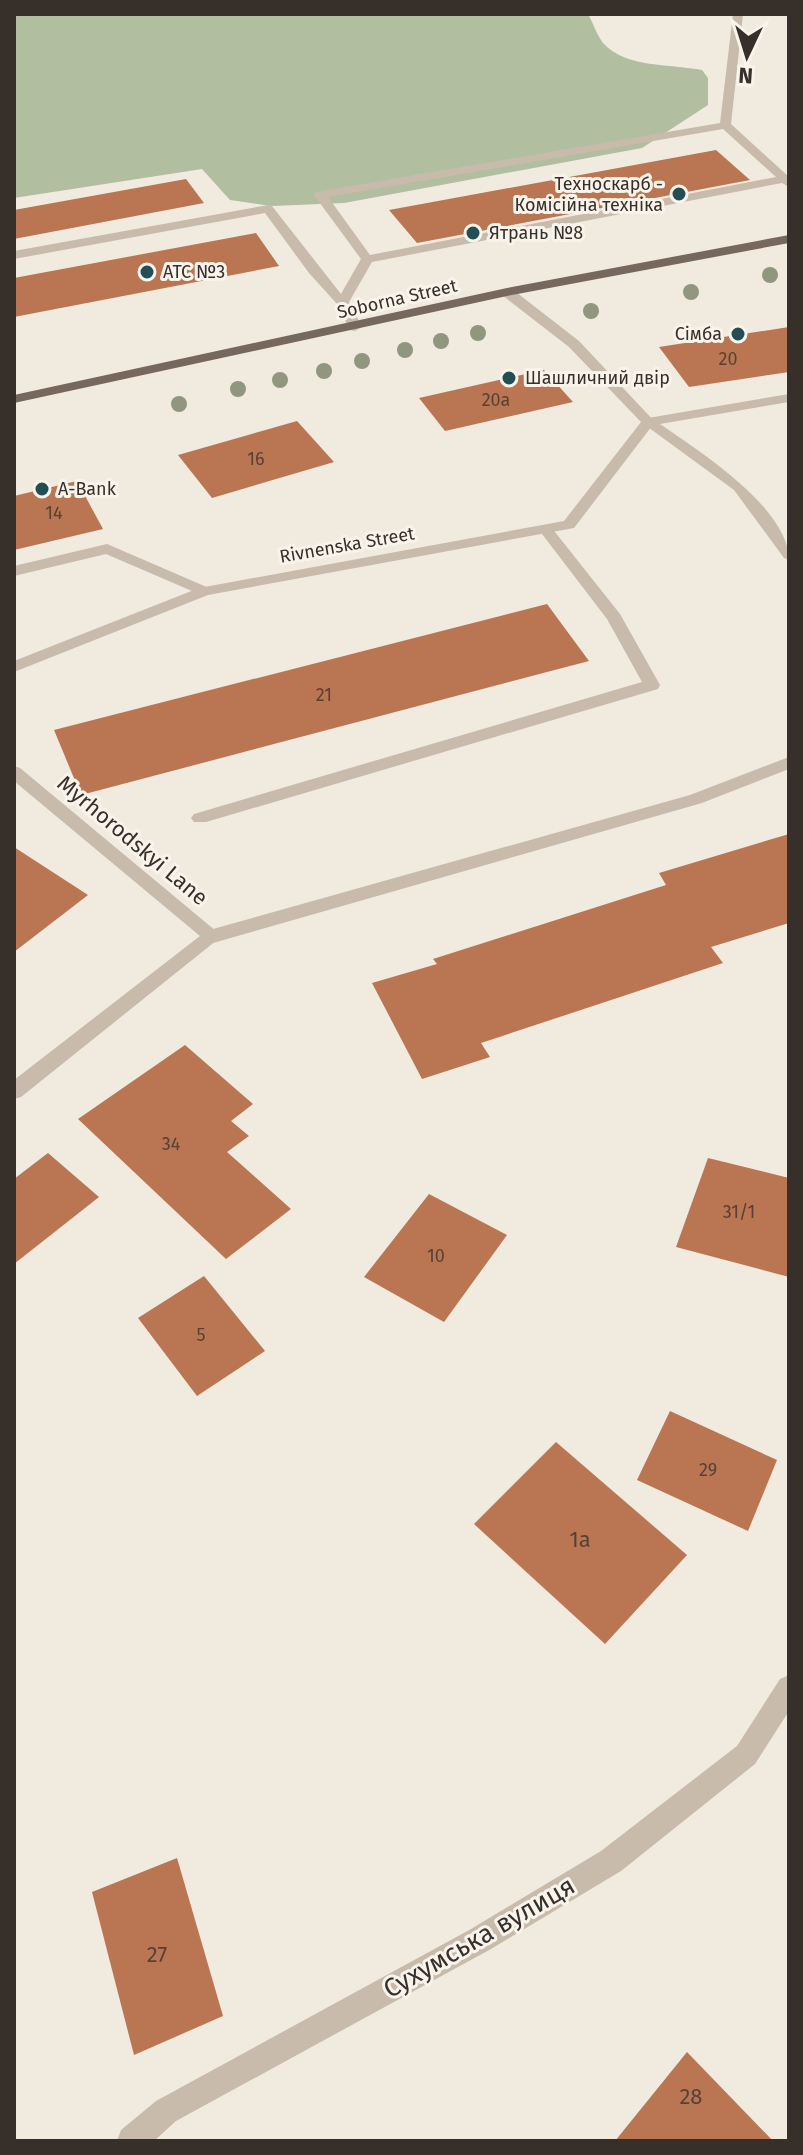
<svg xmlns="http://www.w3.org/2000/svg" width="803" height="2155" font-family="'Fira Sans',sans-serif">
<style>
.green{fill:#b2bea0}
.building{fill:#ba7653}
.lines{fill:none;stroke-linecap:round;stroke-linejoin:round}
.service{fill:#c8bbac;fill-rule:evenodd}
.minor{fill:#c8bbac;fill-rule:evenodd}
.primary{fill:#77685d;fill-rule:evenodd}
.tree{fill:#91967f}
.poi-dot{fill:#244d54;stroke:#f8f4eb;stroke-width:3}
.labels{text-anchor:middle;stroke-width:6;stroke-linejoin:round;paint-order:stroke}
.far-poi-label{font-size:18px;fill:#362f2a;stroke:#f8f4eb;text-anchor:start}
.far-street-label{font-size:18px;fill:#362f2a;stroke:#f8f4eb}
.number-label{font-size:18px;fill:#574134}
.street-label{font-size:22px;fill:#362f2a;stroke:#f8f4eb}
.near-number-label{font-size:22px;fill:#574134}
.near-street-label{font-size:26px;fill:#362f2a;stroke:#f8f4eb}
</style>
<rect width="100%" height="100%" fill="#f0eadf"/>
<path class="green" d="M14 14H588C593 23 597 35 603 43 625 68 671 64 702 70L708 78V105L642 148 344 203 272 206 230 200 202 169 14 198Z"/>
<g class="building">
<path d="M716 150 750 180 417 243 389 210Z"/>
<path d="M186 179 204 203 14 239V210Z"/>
<path d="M256 233 279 266 14 317V278Z"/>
<path d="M789 327V372L689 387 659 347Z"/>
<path d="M544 370 573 402 445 431 419 398Z"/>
<path d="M297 421 334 462 212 498 178 455Z"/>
<path d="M77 481 103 529 14 550V496Z"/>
<path d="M547 604 589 661 81 795 54 730Z"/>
<path d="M789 834V923L711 947 723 963 481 1043 490 1057 422 1079 372 983 437 964 433 959 666 885 659 873Z"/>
<path d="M14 847 88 895 14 952Z"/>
<path d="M185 1045 253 1104 231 1121 249 1136 227 1152 291 1209 226 1259 78 1119Z"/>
<path d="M48 1153 99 1197 14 1264V1179Z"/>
<path d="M708 1158 789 1178V1277L676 1247Z"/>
<path d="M429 1194 507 1235 444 1322 364 1277Z"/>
<path d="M204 1276 265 1351 197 1396 138 1318Z"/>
<path d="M670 1411 777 1460 748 1531 637 1480Z"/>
<path d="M556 1442 687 1555 605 1644 474 1524Z"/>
<path d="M177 1858 223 2016 134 2055 92 1892Z"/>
<path d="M687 2052 773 2141H615Z"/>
</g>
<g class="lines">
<g class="service">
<path d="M733 14H743L731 124 789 177V187L782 183 372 262 349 302 362 327 355 331 350 330 337 304 309 273 265 213 14 259V251L268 205 272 206 341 294 361 259 314 195 316 192 720 123ZM723 129 776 177 370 255 328 197Z"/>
<path d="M789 394V402L660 424C699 451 789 508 789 560L784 558 734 490 641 422 648 418Z"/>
<path d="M546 526 551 527 620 614 660 685 658 689 206 822H194L191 818 194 814 642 682 607 619 539 530Z"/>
<path d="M107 544 209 588 212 591 209 594H199L106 554 14 576V566Z"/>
<path d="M789 757V769L702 803 213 943 204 936 213 929 690 795Z"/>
</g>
<g class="minor">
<path d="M502 289H512L579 341 655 422 574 528 208 595 14 672V661L199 588 564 521 641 422 569 347 502 295Z"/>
<path d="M14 766 20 768 222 936 21 1097 14 1099V1080L200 936 14 781Z"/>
<path d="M789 1675V1711L755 1764 621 1871 491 1949 176 2121 154 2141H117L121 2130 156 2101 471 1929 601 1851 737 1746 780 1679Z"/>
</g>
<path class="primary" d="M789 235V243L507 296 14 403V395L507 288Z"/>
</g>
<g class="tree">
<circle cx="770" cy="275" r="8"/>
<circle cx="691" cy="292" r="8"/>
<circle cx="591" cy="311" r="8"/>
<circle cx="478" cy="333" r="8"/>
<circle cx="441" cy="341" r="8"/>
<circle cx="405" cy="350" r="8"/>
<circle cx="362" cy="361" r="8"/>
<circle cx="324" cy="371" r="8"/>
<circle cx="280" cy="380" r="8"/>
<circle cx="238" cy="389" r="8"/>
<circle cx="179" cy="404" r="8"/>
</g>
<g class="poi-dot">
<circle cx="679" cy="194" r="8"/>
<circle cx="473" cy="233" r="8"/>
<circle cx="147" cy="272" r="8"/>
<circle cx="738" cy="334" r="8"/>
<circle cx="509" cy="378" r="8"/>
<circle cx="42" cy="489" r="8"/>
</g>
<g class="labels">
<g class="far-poi-label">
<text x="663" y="190" text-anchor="end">Техноскарб -<tspan x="663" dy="21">Комісійна техніка</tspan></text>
<text x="489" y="239">Ятрань №8</text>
<text x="163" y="278">АТС №3</text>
<text x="722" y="340" text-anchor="end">Сімба</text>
<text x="525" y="384">Шашличний двір</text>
<text x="58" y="495">A-Bank</text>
</g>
<g class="far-street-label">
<text transform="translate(397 299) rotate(-13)" y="6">Soborna Street</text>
<text transform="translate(347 545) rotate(-10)" y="6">Rivnenska Street</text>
</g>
<g class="number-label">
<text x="728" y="365">20</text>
<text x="496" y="406">20а</text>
<text x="256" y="465">16</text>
<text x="54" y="519">14</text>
<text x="324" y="701">21</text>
<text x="171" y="1150">34</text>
<text x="739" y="1218">31/1</text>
<text x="436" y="1262">10</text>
<text x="201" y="1341">5</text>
<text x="708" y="1476">29</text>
</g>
<g class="street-label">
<text transform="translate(133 840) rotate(40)" y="8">Myrhorodskyi Lane</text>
</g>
<g class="near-number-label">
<text x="580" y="1547">1а</text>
<text x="157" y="1962">27</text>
<text x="691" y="2104">28</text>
</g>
<g class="near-street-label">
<text transform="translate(479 1937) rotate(-30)" y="9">Сухумська вулиця</text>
</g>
</g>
<rect width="803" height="2155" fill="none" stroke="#362f2a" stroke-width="32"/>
<g transform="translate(747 56) rotate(184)" stroke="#f8f4eb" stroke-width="6" paint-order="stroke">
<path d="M0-6L14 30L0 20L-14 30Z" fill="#362f2a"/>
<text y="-12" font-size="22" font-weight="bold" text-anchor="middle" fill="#362f2a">N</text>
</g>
</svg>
